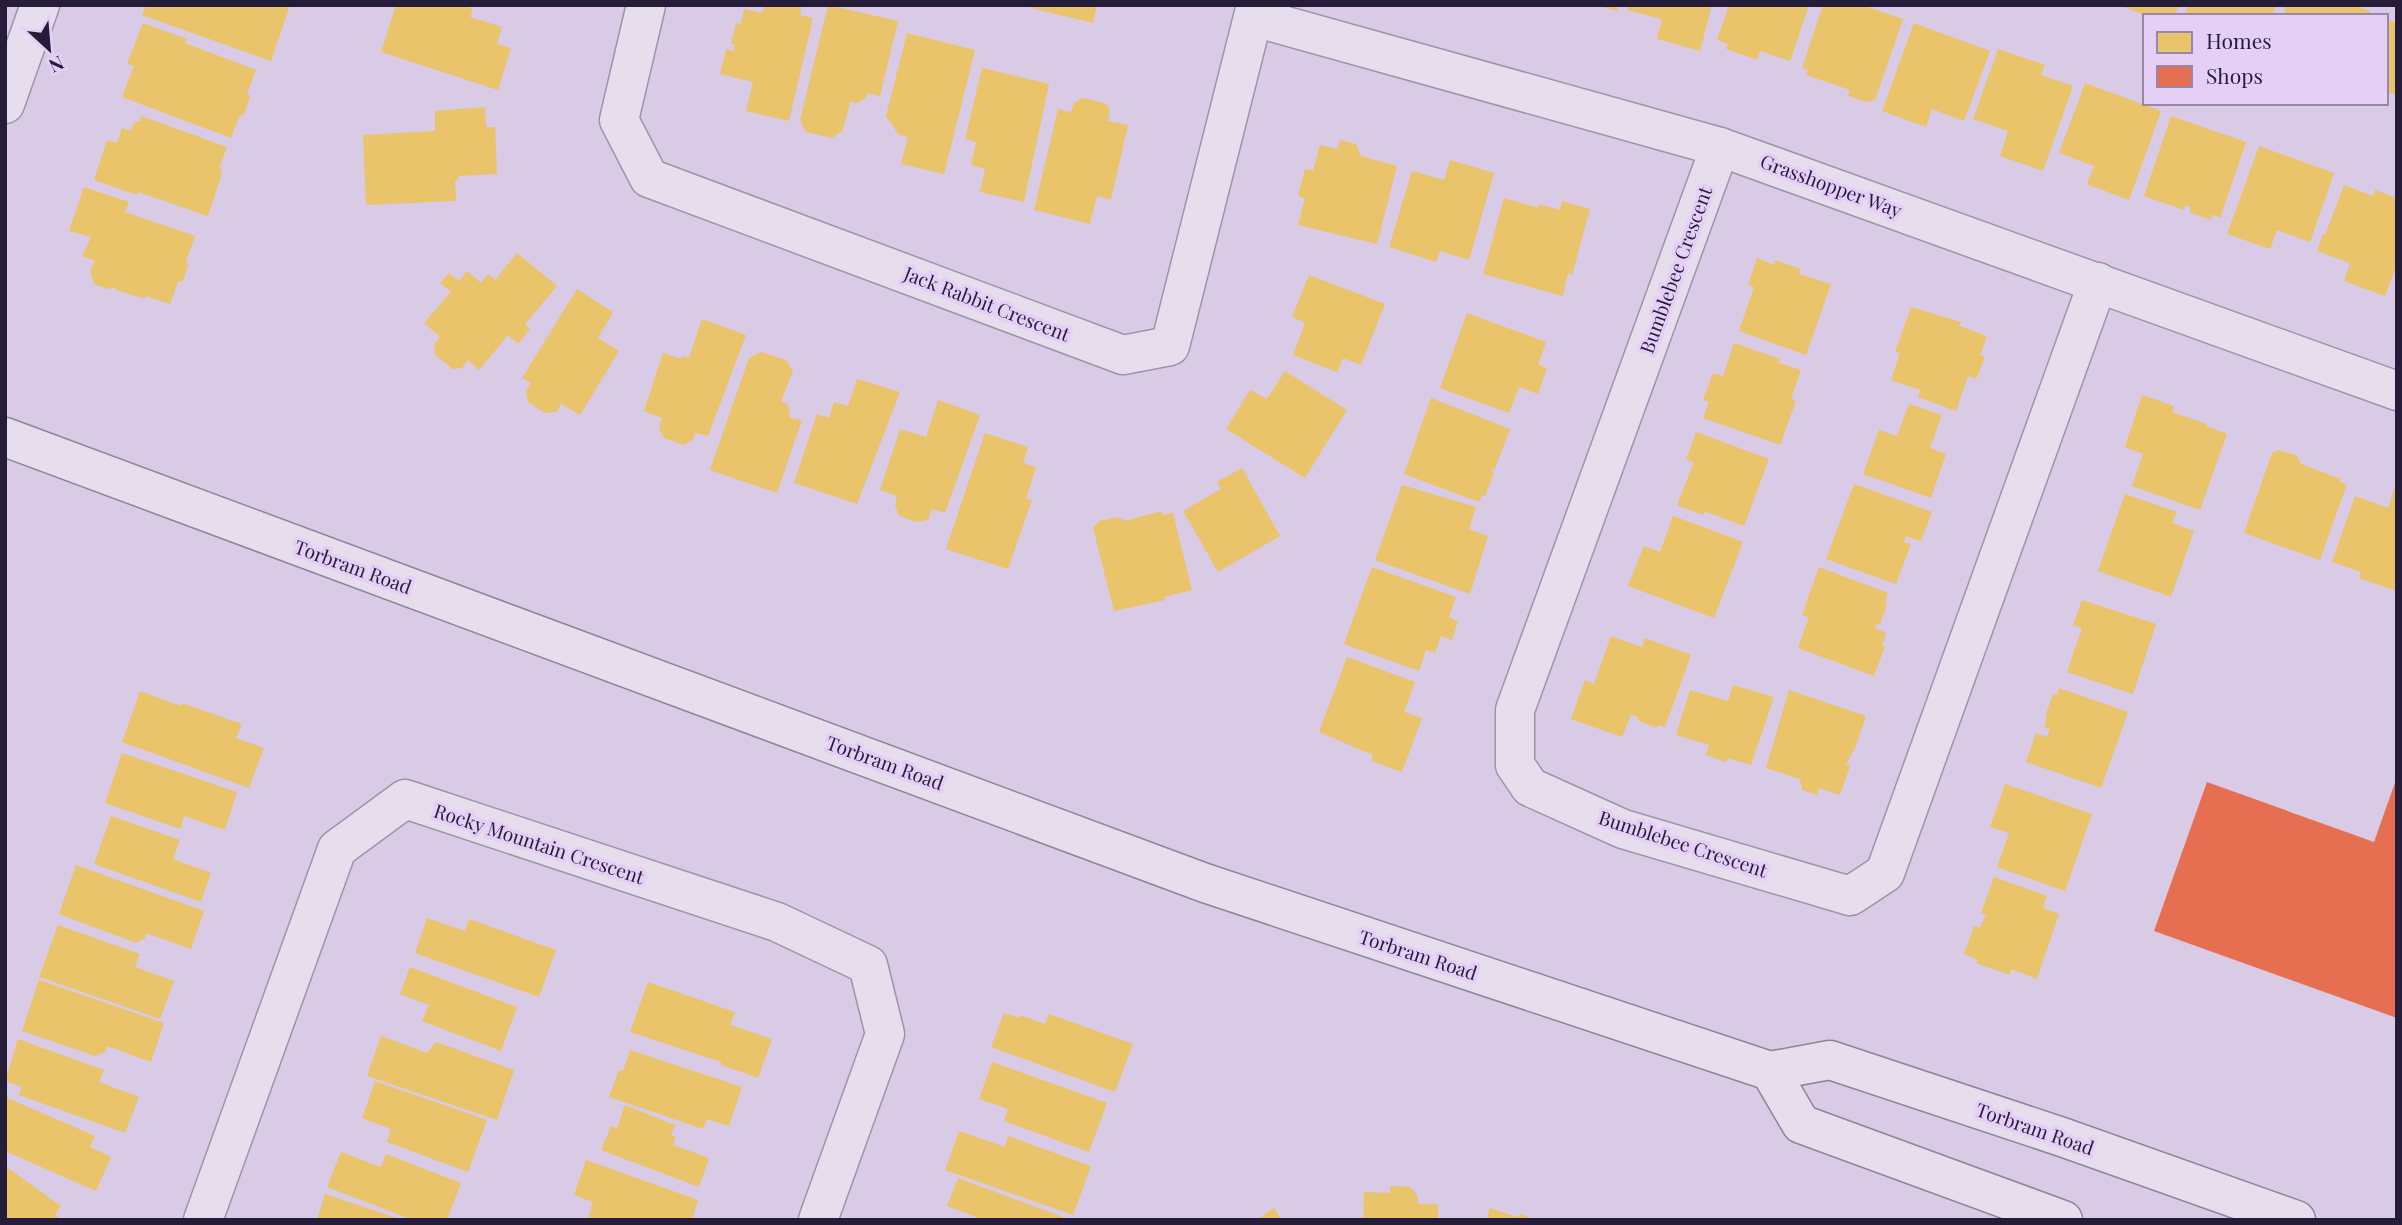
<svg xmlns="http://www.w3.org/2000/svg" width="2402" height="1225" font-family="'Playfair Display',serif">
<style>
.homes{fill:#e9c46a}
.shops{fill:#e76f51}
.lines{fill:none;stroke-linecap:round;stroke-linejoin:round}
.minor-casing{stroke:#9e94aa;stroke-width:41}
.secondary-casing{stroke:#8e849a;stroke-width:41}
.minor{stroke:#e6dded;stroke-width:38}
.secondary{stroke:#e6dded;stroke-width:38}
.labels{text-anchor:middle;stroke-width:7;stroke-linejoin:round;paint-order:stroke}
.street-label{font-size:19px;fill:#251c39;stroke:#e5cff7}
</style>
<rect width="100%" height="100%" fill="#d9cae5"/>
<g class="homes">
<path d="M146 5H290L271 61 142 15Z"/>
<path d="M396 5H463L473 9 470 17 502 27 497 44 511 48 498 90 381 52Z"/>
<path d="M764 5H802L800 15 813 18 789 121 746 111 753 82 720 74 726 49 734 51 735 45 731 44 736 23 741 24 744 9 763 13Z"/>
<path d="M828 5 898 21 880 96 867 93 866 98 857 103 850 102 843 130 832 138 806 132 800 120Z"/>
<path d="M1031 5H1097L1093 23 1031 8Z"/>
<path d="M1597 5H1618L1617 11Z"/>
<path d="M1628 5H1712L1700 51 1657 39 1662 19 1627 10Z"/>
<path d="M1729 5H1809L1790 61 1760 51 1757 60 1726 49 1728 44 1717 40Z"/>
<path d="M1823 5H1862L1903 19 1875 100 1867 102 1848 96 1850 90 1806 75 1808 70 1802 68Z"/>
<path d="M2119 5H2179L2175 16H2147Z"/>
<path d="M2188 5H2276L2272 16H2184Z"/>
<path d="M2286 5H2354L2370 11 2368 16H2283Z"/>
<path d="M2386 19 2397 23V95L2386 92Z"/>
<path d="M143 23 187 39 185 43 256 70 247 93 250 97 244 114 239 117 231 138 122 97 134 66 127 64Z"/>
<path d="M1914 23 1990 51 1964 121 1932 109 1926 127 1882 111Z"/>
<path d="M907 33 975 50 944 174 901 164 908 137 899 135 886 116Z"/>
<path d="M1998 49 2045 65 2041 75 2073 86 2043 171 2000 156 2008 131 1973 119Z"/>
<path d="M982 68 1049 84 1024 202 980 192 985 169 971 165 976 142 965 139Z"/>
<path d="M2085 83 2161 111 2129 200 2087 184 2094 166 2059 153Z"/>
<path d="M1082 98 1105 103 1110 110 1108 121 1128 125 1111 200 1097 196 1090 224 1034 210 1058 109 1071 112 1074 103Z"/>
<path d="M485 107 486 127H495L497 174 460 176 455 182 456 201 366 205 363 135 435 131V111Z"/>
<path d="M141 116 227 147 220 166 222 173 208 216 138 192 137 195 94 180 107 140 117 143 122 128 131 131 134 123 140 121Z"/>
<path d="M2171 116 2246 142 2220 218 2212 214 2211 220 2189 212 2191 207 2185 205 2184 210 2144 196Z"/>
<path d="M1340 140 1356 144 1361 156 1397 166 1377 244 1298 225 1305 198 1298 196 1305 169 1313 171 1320 145 1338 149Z"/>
<path d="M2259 146 2334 173 2310 242 2277 230 2270 249 2227 234Z"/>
<path d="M1450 160 1494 173 1469 260 1440 251 1436 262 1389 247 1412 171 1444 180Z"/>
<path d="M2344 185 2373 196 2375 190 2397 198V264L2385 296 2344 281 2350 263 2317 251 2323 234 2325 235Z"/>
<path d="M84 187 129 202 125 212 195 236 186 262 188 265 183 281 178 282 170 304 146 296 145 299 116 290 117 287 108 289 94 284 90 271 95 261 82 256 91 237 69 231Z"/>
<path d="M1504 198 1539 208V204L1560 210 1562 201 1590 209 1572 275 1568 273 1563 296 1483 274Z"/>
<path d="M517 253 557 286 525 324 530 329 518 344 508 335 479 370 468 360 462 368 453 369 435 355 434 345 440 337 424 323 451 292 440 283 449 273 459 281 467 271 481 283 488 274 495 280Z"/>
<path d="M1757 258 1774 265 1775 260 1801 269 1799 274 1831 284 1806 355 1739 331 1754 287 1748 285Z"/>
<path d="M1309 275 1385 304 1361 365 1343 358 1337 372 1293 355 1305 323 1292 317Z"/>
<path d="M577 289 613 312 598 338 619 351 580 415 561 404 556 412 545 413 528 402 526 391 531 383 522 378Z"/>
<path d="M1911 307 1961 322 1959 326 1987 336 1980 355 1985 357 1976 379 1968 376 1956 411 1918 397 1920 390 1891 380 1900 353 1895 352Z"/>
<path d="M1467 313 1546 342 1538 365 1547 368 1538 394 1519 387 1509 413 1440 388Z"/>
<path d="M702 319 746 335 708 436 695 433 692 441 683 445 664 438 659 429 662 418 644 411 663 353 682 359 683 356 689 358Z"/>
<path d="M1734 343 1780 359 1779 363 1801 370 1791 399 1796 401 1780 445 1703 418 1709 402 1703 400 1713 373 1723 376Z"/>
<path d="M761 352 786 360 793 371 781 401 788 404 790 418 802 420 777 493 710 470 749 358Z"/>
<path d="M1285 371 1347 410 1305 478 1226 429 1250 390 1267 399Z"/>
<path d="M857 379 900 392 857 504 794 483 817 414 829 418 834 402 848 406Z"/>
<path d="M2142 395 2174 406 2172 412 2207 424 2206 426 2227 434 2200 510 2132 486 2143 454 2125 447Z"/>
<path d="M1431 398 1510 429 1495 469 1493 468 1491 472 1494 473 1485 496 1482 495 1479 502 1404 474Z"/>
<path d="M938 400 980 415 945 513 932 509 928 520 917 522 899 516 895 505 897 496 880 490 900 429 926 437Z"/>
<path d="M1909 404 1942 415 1930 448 1946 454 1931 498 1863 474 1879 430 1897 436Z"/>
<path d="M1696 432 1769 459 1744 526 1704 511 1703 515 1677 505 1694 462 1686 460Z"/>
<path d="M985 433 1028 447 1023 463 1036 467 1026 499 1032 500 1008 569 946 549Z"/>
<path d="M2279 450 2297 456 2301 464 2341 479 2339 482 2347 484 2320 560 2244 533 2272 453Z"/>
<path d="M1242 468 1280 536 1218 572 1183 511 1221 489 1217 482Z"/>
<path d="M1854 484 1932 512 1921 541 1906 536 1904 542 1911 544 1896 584 1826 559Z"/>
<path d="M1402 485 1476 507 1469 529 1488 536 1470 594 1375 560Z"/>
<path d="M2394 489 2397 490V591L2359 578 2361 572 2332 562 2355 496 2388 508Z"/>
<path d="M2125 494 2177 512 2172 523 2194 531 2171 597 2098 571Z"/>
<path d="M1161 511 1163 515 1173 513 1192 590 1164 597 1165 600 1114 611 1093 528 1099 521 1118 517 1125 521Z"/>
<path d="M1673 516 1743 542 1714 618 1628 586 1644 546 1660 552Z"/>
<path d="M1372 567 1456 597 1449 617 1458 621 1452 640 1441 636 1435 653 1426 650 1419 671 1344 644Z"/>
<path d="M1819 567 1888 593 1885 604 1887 605 1880 624 1877 623 1875 628 1886 633 1882 646H1885L1874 676 1798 648 1809 617 1802 615Z"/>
<path d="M2082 600 2156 624 2133 694 2067 672 2082 628 2073 625Z"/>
<path d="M1611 636 1642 647 1645 638 1691 655 1665 727 1658 725 1657 728 1637 720 1638 717 1631 714 1622 737 1571 719 1585 680 1594 684Z"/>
<path d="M1347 657 1415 682 1404 712 1422 718 1402 772 1371 761 1373 755 1319 732Z"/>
<path d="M1733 685 1774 697 1751 765 1728 758 1726 762 1706 755 1709 745 1676 735 1690 690 1728 701Z"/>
<path d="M2059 688 2128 712 2101 788 2026 762 2036 733 2047 737 2050 729 2044 727 2047 718 2045 717 2053 694 2057 695Z"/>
<path d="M1789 690 1866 716 1855 748 1846 764 1850 766 1840 795 1819 788 1817 795 1802 790 1800 779 1766 768Z"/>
<path d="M140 691 181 706 182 703 242 724 236 738 264 748 249 788 122 742Z"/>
<path d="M122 753 237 792 225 830 184 816 180 829 105 803Z"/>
<path d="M2005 784 2092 814 2065 891 1997 867 2009 833 1990 827Z"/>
<path d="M111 816 180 840 173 859 211 873 201 902 94 864Z"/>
<path d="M76 865 204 911 191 949 146 933 145 938 136 943 59 914Z"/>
<path d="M1994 877 2047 896 2043 908 2059 914 2037 979 2011 969 2010 975 1976 963 1978 960 1964 954 1974 926 1980 928 1986 914 1981 913Z"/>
<path d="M427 918 465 931 469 919 556 950 539 997 415 953Z"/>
<path d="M58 925 140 954 135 967 174 981 160 1019 39 977Z"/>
<path d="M410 967 517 1007 501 1051 422 1021 429 1005 400 994Z"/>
<path d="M39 980 164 1023 151 1062 107 1046 105 1052 95 1056 22 1031Z"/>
<path d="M648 982 735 1012 730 1025 772 1039 758 1078 721 1065V1062L630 1032Z"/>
<path d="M1004 1013 1019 1018 1020 1015 1045 1024 1049 1014 1133 1044 1115 1092 991 1047Z"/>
<path d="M381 1036 427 1053 436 1042 514 1070 497 1120 367 1076Z"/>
<path d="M18 1039 104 1070 99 1082 139 1097 125 1133 19 1095 22 1087 5 1081Z"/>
<path d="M630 1050 742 1087 729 1126 707 1119 703 1129 609 1097 619 1070 623 1071Z"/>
<path d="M992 1062 1107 1103 1089 1152 1004 1121 1008 1109 979 1099Z"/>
<path d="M375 1081 487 1120 468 1172 387 1142 391 1129 362 1118Z"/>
<path d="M5 1097 95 1136 90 1147 111 1157 96 1191 5 1151Z"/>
<path d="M625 1105 675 1125 671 1135 676 1137 673 1145 709 1158 699 1187 601 1150 611 1126 617 1128Z"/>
<path d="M959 1131 1005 1147 1008 1136 1091 1166 1073 1215 945 1170Z"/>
<path d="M341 1152 381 1167 386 1154 461 1183 447 1220H413L327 1187Z"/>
<path d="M586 1160 698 1200 692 1220 588 1218 593 1202 574 1195Z"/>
<path d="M5 1166 61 1206 55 1215 62 1220H5Z"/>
<path d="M958 1178 1063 1217V1220H975L976 1217 947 1206Z"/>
<path d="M1390 1186 1410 1187 1417 1195 1418 1204H1438V1220H1363L1364 1192 1390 1193Z"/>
<path d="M325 1194 400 1219V1220H317Z"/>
<path d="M1274 1208 1282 1220H1256Z"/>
<path d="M1490 1208 1517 1217 1521 1214 1535 1220H1486Z"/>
</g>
<path class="shops" d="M2397 777V1018L2154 931 2207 782 2374 842Z"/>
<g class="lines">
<g class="minor-casing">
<g id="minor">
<path d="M646 5 619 120 649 178 1123 355 1170 346 1256 5"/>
<path d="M1254 17 1720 147 2397 391"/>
<path d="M5 104 40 5"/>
<path d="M1720 147 1515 710V765L1530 787 1623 829 1850 896 1885 873 2098 282"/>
<path d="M203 1220 337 849 405 799 777 922 868 965 885 1034 818 1220"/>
</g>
</g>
<g class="secondary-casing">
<g id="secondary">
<path d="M5 437 1205 883 1770 1071 1830 1060 2062 1137 2296 1220"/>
<path d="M1770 1071 1801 1124 2063 1220"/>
</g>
</g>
<use href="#minor" class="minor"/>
<use href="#secondary" class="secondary"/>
</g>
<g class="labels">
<g class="street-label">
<text transform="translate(1831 186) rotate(20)" y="7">Grasshopper Way</text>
<text transform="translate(1676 270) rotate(-70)" y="7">Bumblebee Crescent</text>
<text transform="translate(987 304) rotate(21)" y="7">Jack Rabbit Crescent</text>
<text transform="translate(353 567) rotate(20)" y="7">Torbram Road</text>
<text transform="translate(885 763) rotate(20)" y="7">Torbram Road</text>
<text transform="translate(539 844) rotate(18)" y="7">Rocky Mountain Crescent</text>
<text transform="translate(1683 844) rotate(18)" y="7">Bumblebee Crescent</text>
<text transform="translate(1418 955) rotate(18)" y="7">Torbram Road</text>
<text transform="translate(2035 1129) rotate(19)" y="7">Torbram Road</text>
</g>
</g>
<rect width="2402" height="1225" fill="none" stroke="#251c39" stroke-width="14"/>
<rect x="2143" y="14" width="245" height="91" fill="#e5cff7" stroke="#9887ab" stroke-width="2"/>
<rect x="2157" y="32" width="35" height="21" fill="#e9c46a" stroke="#9887ab" stroke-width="2"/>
<text x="2206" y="49" font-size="21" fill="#251c39">Homes</text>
<rect x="2157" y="66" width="35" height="21" fill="#e76f51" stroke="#9887ab" stroke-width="2"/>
<text x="2206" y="84" font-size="21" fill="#251c39">Shops</text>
<g transform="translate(49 49) rotate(154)" stroke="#e5cff7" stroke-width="5" paint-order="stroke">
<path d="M0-5L12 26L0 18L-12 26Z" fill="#251c39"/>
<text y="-10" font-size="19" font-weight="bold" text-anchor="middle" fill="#251c39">N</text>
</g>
</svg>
